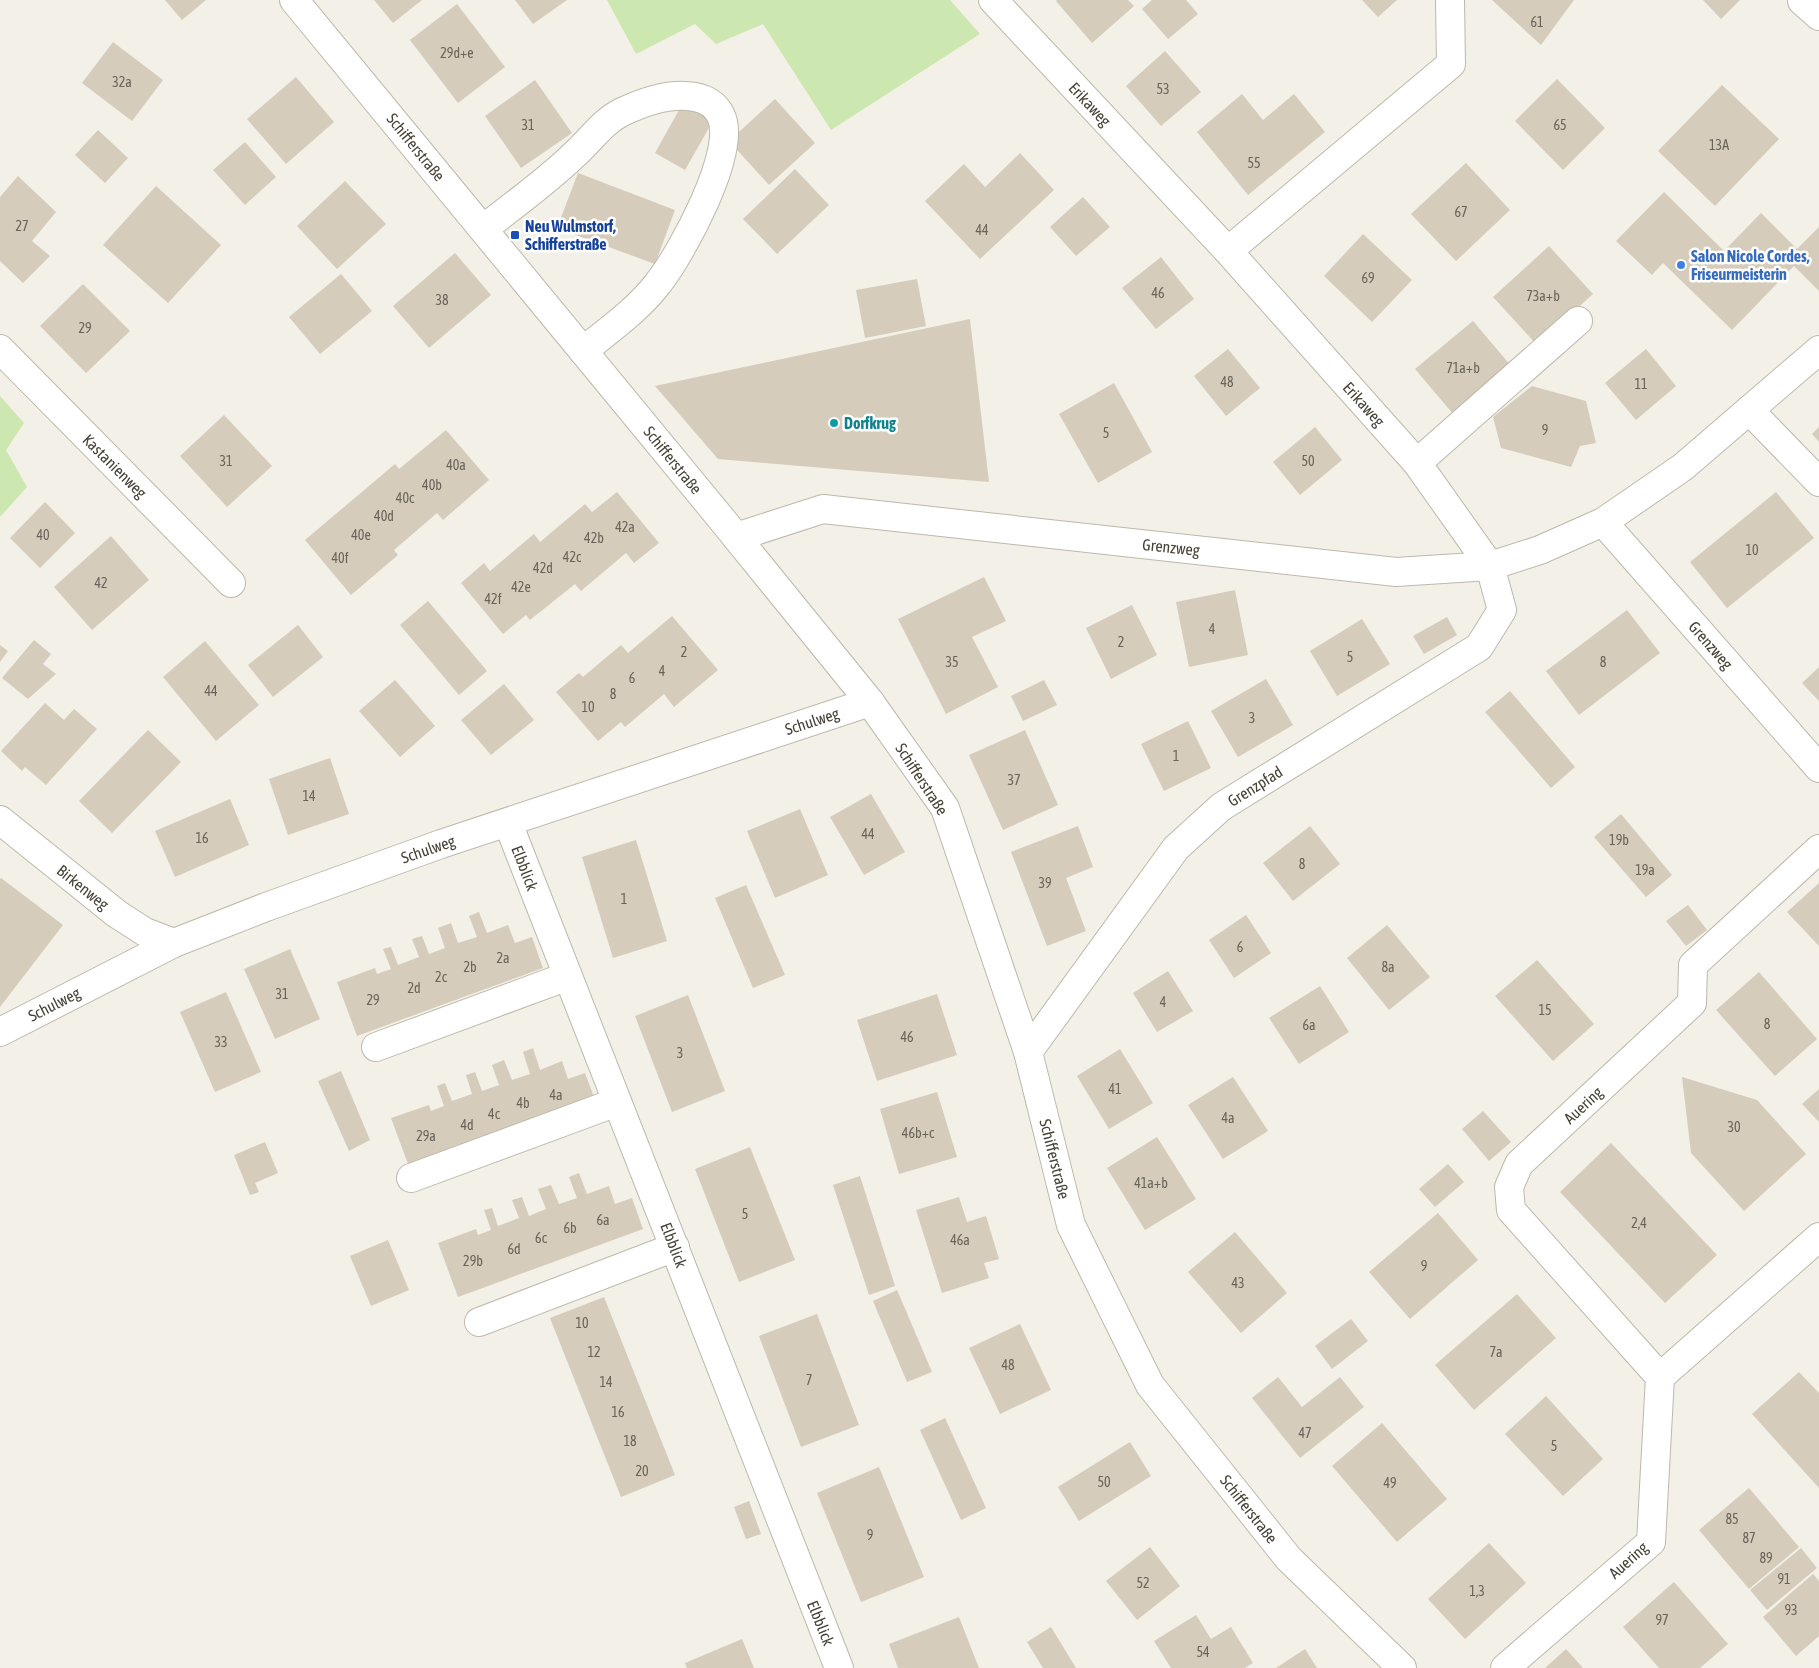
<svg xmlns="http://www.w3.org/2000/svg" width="1819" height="1668" font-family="'Asap Condensed',sans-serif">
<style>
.green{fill:#cde7b0}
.building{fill:#d5ccbc}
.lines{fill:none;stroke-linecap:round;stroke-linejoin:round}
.minor-casing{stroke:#beb8aa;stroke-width:30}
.minor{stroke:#fff;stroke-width:28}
.transit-dot{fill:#1a4fb4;stroke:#fff;stroke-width:2}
.shop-dot{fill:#3f7fe0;stroke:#fff;stroke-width:2}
.culture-dot{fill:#0f9aa8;stroke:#fff;stroke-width:2}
.labels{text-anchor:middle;stroke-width:5;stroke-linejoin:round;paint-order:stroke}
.number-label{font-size:14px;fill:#6a6358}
.street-label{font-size:16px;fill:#464036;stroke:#fff}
.transit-label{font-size:16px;font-weight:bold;fill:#164399;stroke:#fff;text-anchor:start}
.shop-label{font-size:16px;font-weight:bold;fill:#366cbe;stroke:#fff;text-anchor:start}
.culture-label{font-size:16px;font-weight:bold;fill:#0d838f;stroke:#fff;text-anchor:start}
</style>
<rect width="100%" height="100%" fill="#f3f0e7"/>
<g class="green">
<path d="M607 0H950L980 34 831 130 763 24 716 44 695 24 636 54Z"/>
<path d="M0 396 24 423 6 450 27 487 0 517Z"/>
</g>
<g class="building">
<path d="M165 0H206L182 20Z"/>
<path d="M374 0H422L393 23Z"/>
<path d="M515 0H567L533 24Z"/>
<path d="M1057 0H1128L1134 6 1092 43 1056 1Z"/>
<path d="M1152 0H1186L1198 14 1168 39 1142 9Z"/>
<path d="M1362 0H1397L1378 17Z"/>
<path d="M1492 0H1574L1541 45Z"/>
<path d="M1703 0H1740L1721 19Z"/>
<path d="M457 4 505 67 458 103 410 40Z"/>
<path d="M113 42 163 80 132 121 82 83Z"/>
<path d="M1165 51 1201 92 1161 126 1126 86Z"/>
<path d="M296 77 334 122 286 164 247 119Z"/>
<path d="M1557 79 1605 128 1563 170 1515 121Z"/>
<path d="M535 80 572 133 521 168 485 116Z"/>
<path d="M1722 85 1779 139 1715 206 1658 151Z"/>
<path d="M1242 94 1263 120 1294 94 1325 132 1248 195 1197 132Z"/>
<path d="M775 99 815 143 769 185 729 141Z"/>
<path d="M684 101 714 119 685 170 655 153Z"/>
<path d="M98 130 128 158 105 183 75 155Z"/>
<path d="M245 142 276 177 245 205 213 170Z"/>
<path d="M1020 153 1054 190 980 259 925 201 964 164 985 187Z"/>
<path d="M1466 163 1510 210 1456 261 1411 214Z"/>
<path d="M795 169 829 205 777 254 743 219Z"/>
<path d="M578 173 675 210 655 264 557 228Z"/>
<path d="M18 176 56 212 32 241 50 256 23 283 0 261V197Z"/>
<path d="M345 181 386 224 337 269 297 226Z"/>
<path d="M156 186 221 245 168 303 103 245Z"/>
<path d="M1664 192 1724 251 1761 213 1797 249 1819 227V291L1794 266 1732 330 1663 263 1652 275 1616 241Z"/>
<path d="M1083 197 1110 227 1076 256 1050 227Z"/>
<path d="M1363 234 1412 280 1372 322 1324 276Z"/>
<path d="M1549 246 1593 294 1537 345 1493 297Z"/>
<path d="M455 253 491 295 429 348 393 306Z"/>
<path d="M1161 257 1194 299 1156 329 1122 288Z"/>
<path d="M341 274 372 311 320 354 289 317Z"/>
<path d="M917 279 926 326 865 338 856 290Z"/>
<path d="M83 284 130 331 86 373 40 326Z"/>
<path d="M970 319 989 482 718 459 655 386Z"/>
<path d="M1473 321 1512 367 1454 415 1415 369Z"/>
<path d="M1228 349 1260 388 1226 416 1194 376Z"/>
<path d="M1646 349 1676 386 1636 420 1605 383Z"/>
<path d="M1114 383 1152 452 1098 483 1059 414Z"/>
<path d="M1532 386 1586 401 1596 443 1580 446 1571 467 1501 448 1493 417Z"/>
<path d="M224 415 272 466 227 507 180 456Z"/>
<path d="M1315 427 1342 460 1300 495 1273 462Z"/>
<path d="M1819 427V442L1812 434Z"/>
<path d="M446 430 489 480 443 520 437 513 394 550 398 555 351 595 305 540 395 464 399 469Z"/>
<path d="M617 492 659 543 634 563 626 553 581 591 575 584 530 620 526 615 503 634 461 583 484 563 490 571 534 534 540 542 585 504 592 512Z"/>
<path d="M1776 492 1814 538 1727 608 1690 562Z"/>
<path d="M45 502 75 533 40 568 10 538Z"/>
<path d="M111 536 149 580 92 630 54 587Z"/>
<path d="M984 577 1006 621 972 637 998 687 946 714 898 619Z"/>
<path d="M1235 590 1248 655 1189 667 1176 602Z"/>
<path d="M428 601 487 671 459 695 400 625Z"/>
<path d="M1132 605 1157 655 1111 679 1086 628Z"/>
<path d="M1627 610 1660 653 1579 715 1546 671Z"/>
<path d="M672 616 718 670 674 707 664 694 625 727 621 722 598 741 556 692 579 673 583 677 621 645 628 653Z"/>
<path d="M1447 617 1457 635 1424 654 1413 636Z"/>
<path d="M1362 619 1390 664 1337 696 1310 651Z"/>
<path d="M298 625 323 657 273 697 248 665Z"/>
<path d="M34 640 51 654 43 664 56 674 28 699 2 678Z"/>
<path d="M205 641 259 705 216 741 163 677Z"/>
<path d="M0 645 8 651 0 662Z"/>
<path d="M1819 667V701L1802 683Z"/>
<path d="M1266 679 1293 725 1238 757 1211 711Z"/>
<path d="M395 680 435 726 400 757 359 711Z"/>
<path d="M1044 680 1057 705 1023 721 1011 696Z"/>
<path d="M504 684 534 720 491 755 461 720Z"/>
<path d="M1510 691 1575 767 1551 788 1485 712Z"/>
<path d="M45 703 64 720 74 709 97 729 46 785 25 767 22 771 1 751Z"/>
<path d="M1188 721 1211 768 1164 791 1141 744Z"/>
<path d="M148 730 181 762 112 833 79 801Z"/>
<path d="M1025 730 1058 805 1003 830 969 755Z"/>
<path d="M330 758 349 814 288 835 269 779Z"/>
<path d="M871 794 905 852 864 875 830 817Z"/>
<path d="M230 799 249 845 175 877 155 831Z"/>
<path d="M800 809 828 875 775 898 747 831Z"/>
<path d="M1621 814 1672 875 1646 897 1594 837Z"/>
<path d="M1078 826 1093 867 1066 878 1086 931 1047 946 1011 852Z"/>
<path d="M1310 826 1340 864 1293 901 1263 863Z"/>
<path d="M636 840 667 941 613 958 582 857Z"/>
<path d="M1 878 63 925 0 1007V879Z"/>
<path d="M1819 883V946L1787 912Z"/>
<path d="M746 885 785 975 753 988 715 898Z"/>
<path d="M1688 905 1707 930 1686 946 1666 921Z"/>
<path d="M479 912 487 933 508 925 515 943 532 937 543 968 357 1036 337 982 375 968 377 974 391 969 383 949 391 947 398 965 419 957 412 939 422 936 429 954 445 948 438 928 451 923 458 943 477 937 469 916Z"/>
<path d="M1246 915 1271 953 1234 978 1209 940Z"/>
<path d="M1387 925 1430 977 1389 1010 1347 958Z"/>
<path d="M290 949 320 1019 275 1039 244 969Z"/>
<path d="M1537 960 1594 1024 1553 1061 1495 996Z"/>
<path d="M1168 971 1193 1011 1157 1032 1133 993Z"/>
<path d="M1759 972 1817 1039 1775 1076 1716 1010Z"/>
<path d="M1320 986 1349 1032 1299 1064 1269 1018Z"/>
<path d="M226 992 261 1072 215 1092 180 1012Z"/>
<path d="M937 994 957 1055 877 1081 857 1020Z"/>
<path d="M688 995 725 1091 672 1112 635 1016Z"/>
<path d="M533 1048 540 1070 562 1061 568 1079 585 1073 597 1105 411 1172 391 1118 429 1105 431 1111 444 1106 437 1086 445 1083 452 1101 472 1094 466 1075 475 1072 482 1091 499 1085 492 1065 504 1060 512 1080 530 1074 523 1052Z"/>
<path d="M1120 1049 1153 1103 1109 1129 1077 1076Z"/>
<path d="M341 1071 370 1140 349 1151 318 1081Z"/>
<path d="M1233 1077 1268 1131 1223 1159 1188 1105Z"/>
<path d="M1682 1077 1757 1100 1806 1154 1744 1211 1691 1153Z"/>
<path d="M1819 1089V1122L1802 1104Z"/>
<path d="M937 1092 957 1157 899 1174 880 1109Z"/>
<path d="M1483 1111 1511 1142 1489 1161 1462 1129Z"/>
<path d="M1157 1137 1196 1199 1145 1230 1107 1168Z"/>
<path d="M265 1142 278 1173 255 1183 259 1192 250 1195 234 1155Z"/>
<path d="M1611 1143 1717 1255 1665 1303 1560 1192Z"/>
<path d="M750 1147 795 1260 739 1282 695 1169Z"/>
<path d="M1448 1164 1464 1182 1435 1207 1419 1189Z"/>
<path d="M579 1173 587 1194 609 1186 615 1204 632 1198 643 1229 458 1297 438 1243 476 1229 478 1235 491 1230 484 1210 492 1208 498 1226 519 1218 512 1200 522 1197 529 1216 546 1209 538 1189 551 1185 559 1204 577 1198 569 1177Z"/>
<path d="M860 1176 895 1286 869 1295 833 1185Z"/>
<path d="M959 1197 967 1222 986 1216 999 1259 984 1263 989 1278 942 1293 916 1210Z"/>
<path d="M1438 1213 1478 1260 1410 1319 1369 1272Z"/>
<path d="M1235 1232 1287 1293 1241 1333 1188 1272Z"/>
<path d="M388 1240 409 1290 371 1306 350 1256Z"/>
<path d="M897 1290 932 1372 907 1382 873 1301Z"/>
<path d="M1517 1294 1556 1338 1474 1410 1435 1365Z"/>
<path d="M604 1297 675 1475 621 1497 550 1318Z"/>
<path d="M817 1314 859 1425 801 1447 759 1336Z"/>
<path d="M1351 1319 1368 1341 1332 1369 1315 1346Z"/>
<path d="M1020 1324 1051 1390 1000 1414 969 1348Z"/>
<path d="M1799 1372 1819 1393V1488L1752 1414Z"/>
<path d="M1278 1377 1302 1407 1340 1377 1364 1407 1300 1458 1252 1398Z"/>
<path d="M1546 1396 1603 1459 1563 1496 1505 1434Z"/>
<path d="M945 1418 986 1508 961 1520 920 1430Z"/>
<path d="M1382 1423 1447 1499 1397 1542 1332 1466Z"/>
<path d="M1130 1442 1151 1476 1079 1521 1058 1487Z"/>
<path d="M879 1467 924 1577 861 1602 817 1493Z"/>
<path d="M1749 1488 1799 1547 1749 1589 1699 1530Z"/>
<path d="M749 1501 761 1534 746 1539 734 1507Z"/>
<path d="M1489 1543 1526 1583 1465 1639 1428 1599Z"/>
<path d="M1150 1547 1180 1586 1137 1620 1106 1581Z"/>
<path d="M1801 1548 1817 1568 1767 1610 1750 1590Z"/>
<path d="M1813 1574 1819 1581V1636L1796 1656 1763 1617Z"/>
<path d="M1674 1582 1728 1644 1700 1668H1659L1623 1627Z"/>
<path d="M1196 1615 1211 1639 1231 1627 1253 1663 1245 1668H1171L1154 1641Z"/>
<path d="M959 1617 979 1668H898L889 1644Z"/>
<path d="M1051 1627 1076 1668H1043L1027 1642Z"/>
<path d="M742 1639 754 1668H687L685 1663Z"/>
<path d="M1305 1649 1317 1668H1276Z"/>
<path d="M1566 1649 1583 1668H1545Z"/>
</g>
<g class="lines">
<g class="minor-casing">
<g id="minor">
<path d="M294 0 724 522 870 702 945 808 1028 1052 1071 1225 1150 1385 1289 1559 1402 1668"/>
<path d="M993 0 1228 251 1417 463 1490 566 1502 610 1479 647 1221 807 1176 848 1028 1052"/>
<path d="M1802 1 1819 16"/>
<path d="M483 229C514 205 546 182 574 155 590 141 602 122 622 112 643 102 671 92 695 97 706 99 716 105 721 116 738 151 681 254 659 282 639 309 609 330 583 351"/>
<path d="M1228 251 1451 64 1450 0"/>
<path d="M0 349 231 583"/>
<path d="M1749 410 1819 482"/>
<path d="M1417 463 1578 321"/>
<path d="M1603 522 1819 768"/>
<path d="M736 537 823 509 1396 572 1490 566 1540 550 1603 522 1683 467 1819 350"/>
<path d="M0 820 117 914 145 932 174 943"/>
<path d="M508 823 839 1668"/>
<path d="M0 1032 174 943 266 907 441 844 870 702"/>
<path d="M376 1047 568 976"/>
<path d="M411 1178 617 1102"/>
<path d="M479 1322 675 1247"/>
<path d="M1660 1377 1819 1237"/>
<path d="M1505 1668 1651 1542 1660 1377 1511 1210 1509 1187 1519 1164 1692 1003 1693 965 1819 849"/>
</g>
</g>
<use href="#minor" class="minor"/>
</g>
<rect class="transit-dot" x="510" y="230" width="10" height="10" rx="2.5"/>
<circle class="shop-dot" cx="1681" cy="265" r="5"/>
<circle class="culture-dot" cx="834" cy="423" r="5"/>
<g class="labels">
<g class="number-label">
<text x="1537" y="27">61</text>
<text x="457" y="58">29d+e</text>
<text x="122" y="87">32a</text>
<text x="1163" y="94">53</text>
<text x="528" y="130">31</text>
<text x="1560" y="130">65</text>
<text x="1719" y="150">13A</text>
<text x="1254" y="168">55</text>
<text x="1461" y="217">67</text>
<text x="22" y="231">27</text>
<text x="982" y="235">44</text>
<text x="1368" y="283">69</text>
<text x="1158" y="298">46</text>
<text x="1543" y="301">73a+b</text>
<text x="442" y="305">38</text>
<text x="85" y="333">29</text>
<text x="1463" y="373">71a+b</text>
<text x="1227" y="387">48</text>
<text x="1641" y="389">11</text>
<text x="1545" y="435">9</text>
<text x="1106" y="438">5</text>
<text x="226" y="466">31</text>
<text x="1308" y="466">50</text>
<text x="456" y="470">40a</text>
<text x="432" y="490">40b</text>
<text x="405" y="503">40c</text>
<text x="384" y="521">40d</text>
<text x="625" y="532">42a</text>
<text x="43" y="540">40</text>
<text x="361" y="540">40e</text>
<text x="594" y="543">42b</text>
<text x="1752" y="555">10</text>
<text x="572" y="562">42c</text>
<text x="340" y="563">40f</text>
<text x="543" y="573">42d</text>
<text x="101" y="588">42</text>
<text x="521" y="592">42e</text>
<text x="493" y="604">42f</text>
<text x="1212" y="634">4</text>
<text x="1121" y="647">2</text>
<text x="684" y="657">2</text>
<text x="1350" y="662">5</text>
<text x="952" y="667">35</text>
<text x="1603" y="667">8</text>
<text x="662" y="676">4</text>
<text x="632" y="683">6</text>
<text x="211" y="696">44</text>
<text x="613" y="699">8</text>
<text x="588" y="712">10</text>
<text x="1252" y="723">3</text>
<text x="1176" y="761">1</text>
<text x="1014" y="785">37</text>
<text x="309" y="801">14</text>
<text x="868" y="839">44</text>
<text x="202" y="843">16</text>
<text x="1619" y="845">19b</text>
<text x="1302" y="869">8</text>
<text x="1645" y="875">19a</text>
<text x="1045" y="888">39</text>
<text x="624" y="904">1</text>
<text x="1240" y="952">6</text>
<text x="503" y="963">2a</text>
<text x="470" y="972">2b</text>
<text x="1388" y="972">8a</text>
<text x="441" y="982">2c</text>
<text x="414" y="993">2d</text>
<text x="282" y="999">31</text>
<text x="373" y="1005">29</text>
<text x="1163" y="1007">4</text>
<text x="1545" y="1015">15</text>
<text x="1767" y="1029">8</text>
<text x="1309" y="1030">6a</text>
<text x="907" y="1042">46</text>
<text x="221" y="1047">33</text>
<text x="680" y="1058">3</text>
<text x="1115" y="1094">41</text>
<text x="556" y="1100">4a</text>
<text x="523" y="1108">4b</text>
<text x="494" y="1119">4c</text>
<text x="1228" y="1123">4a</text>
<text x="467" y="1130">4d</text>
<text x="1734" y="1132">30</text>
<text x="918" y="1138">46b+c</text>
<text x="426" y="1141">29a</text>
<text x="1151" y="1188">41a+b</text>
<text x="745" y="1219">5</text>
<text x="603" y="1225">6a</text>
<text x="1639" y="1228">2,4</text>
<text x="570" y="1233">6b</text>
<text x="541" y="1243">6c</text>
<text x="960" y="1245">46a</text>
<text x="514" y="1254">6d</text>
<text x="473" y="1266">29b</text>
<text x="1424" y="1271">9</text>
<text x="1238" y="1288">43</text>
<text x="582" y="1328">10</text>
<text x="594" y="1357">12</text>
<text x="1496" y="1357">7a</text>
<text x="1008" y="1370">48</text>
<text x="809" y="1385">7</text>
<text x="606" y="1387">14</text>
<text x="618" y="1417">16</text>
<text x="1305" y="1438">47</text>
<text x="630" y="1446">18</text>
<text x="1554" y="1451">5</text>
<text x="642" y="1476">20</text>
<text x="1104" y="1487">50</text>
<text x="1390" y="1488">49</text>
<text x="1732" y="1524">85</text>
<text x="870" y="1540">9</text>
<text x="1749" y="1543">87</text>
<text x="1766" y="1563">89</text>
<text x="1784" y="1584">91</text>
<text x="1143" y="1588">52</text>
<text x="1477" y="1596">1,3</text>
<text x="1791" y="1615">93</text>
<text x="1662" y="1625">97</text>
<text x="1203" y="1657">54</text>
</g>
<g class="street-label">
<text transform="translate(1090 104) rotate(47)" y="6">Erikaweg</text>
<text transform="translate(416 147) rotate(51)" y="6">Schifferstraße</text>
<text transform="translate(1364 404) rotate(48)" y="6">Erikaweg</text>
<text transform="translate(673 460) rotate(51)" y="6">Schifferstraße</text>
<text transform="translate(115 466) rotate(45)" y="6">Kastanienweg</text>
<text transform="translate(1171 547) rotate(6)" y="6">Grenzweg</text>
<text transform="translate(1711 645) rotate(49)" y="6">Grenzweg</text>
<text transform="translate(812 721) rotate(-18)" y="6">Schulweg</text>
<text transform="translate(922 779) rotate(57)" y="6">Schifferstraße</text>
<text transform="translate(1255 786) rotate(-32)" y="6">Grenzpfad</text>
<text transform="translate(428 849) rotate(-19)" y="6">Schulweg</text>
<text transform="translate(525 868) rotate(69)" y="6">Elbblick</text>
<text transform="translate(83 887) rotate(39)" y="6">Birkenweg</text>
<text transform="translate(54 1004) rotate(-27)" y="6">Schulweg</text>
<text transform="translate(1583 1105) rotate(-43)" y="6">Auering</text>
<text transform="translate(1055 1159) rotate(76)" y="6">Schifferstraße</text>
<text transform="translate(674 1245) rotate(69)" y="6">Elbblick</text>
<text transform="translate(1249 1509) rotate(52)" y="6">Schifferstraße</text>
<text transform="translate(1628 1560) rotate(-42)" y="6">Auering</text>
<text transform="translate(821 1623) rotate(68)" y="6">Elbblick</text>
</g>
<g class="transit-label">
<text x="525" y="232">Neu Wulmstorf,<tspan x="525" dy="18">Schifferstraße</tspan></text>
</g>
<g class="shop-label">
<text x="1691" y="262">Salon Nicole Cordes,<tspan x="1691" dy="18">Friseurmeisterin</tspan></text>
</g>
<g class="culture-label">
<text x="844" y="429">Dorfkrug</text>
</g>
</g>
</svg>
